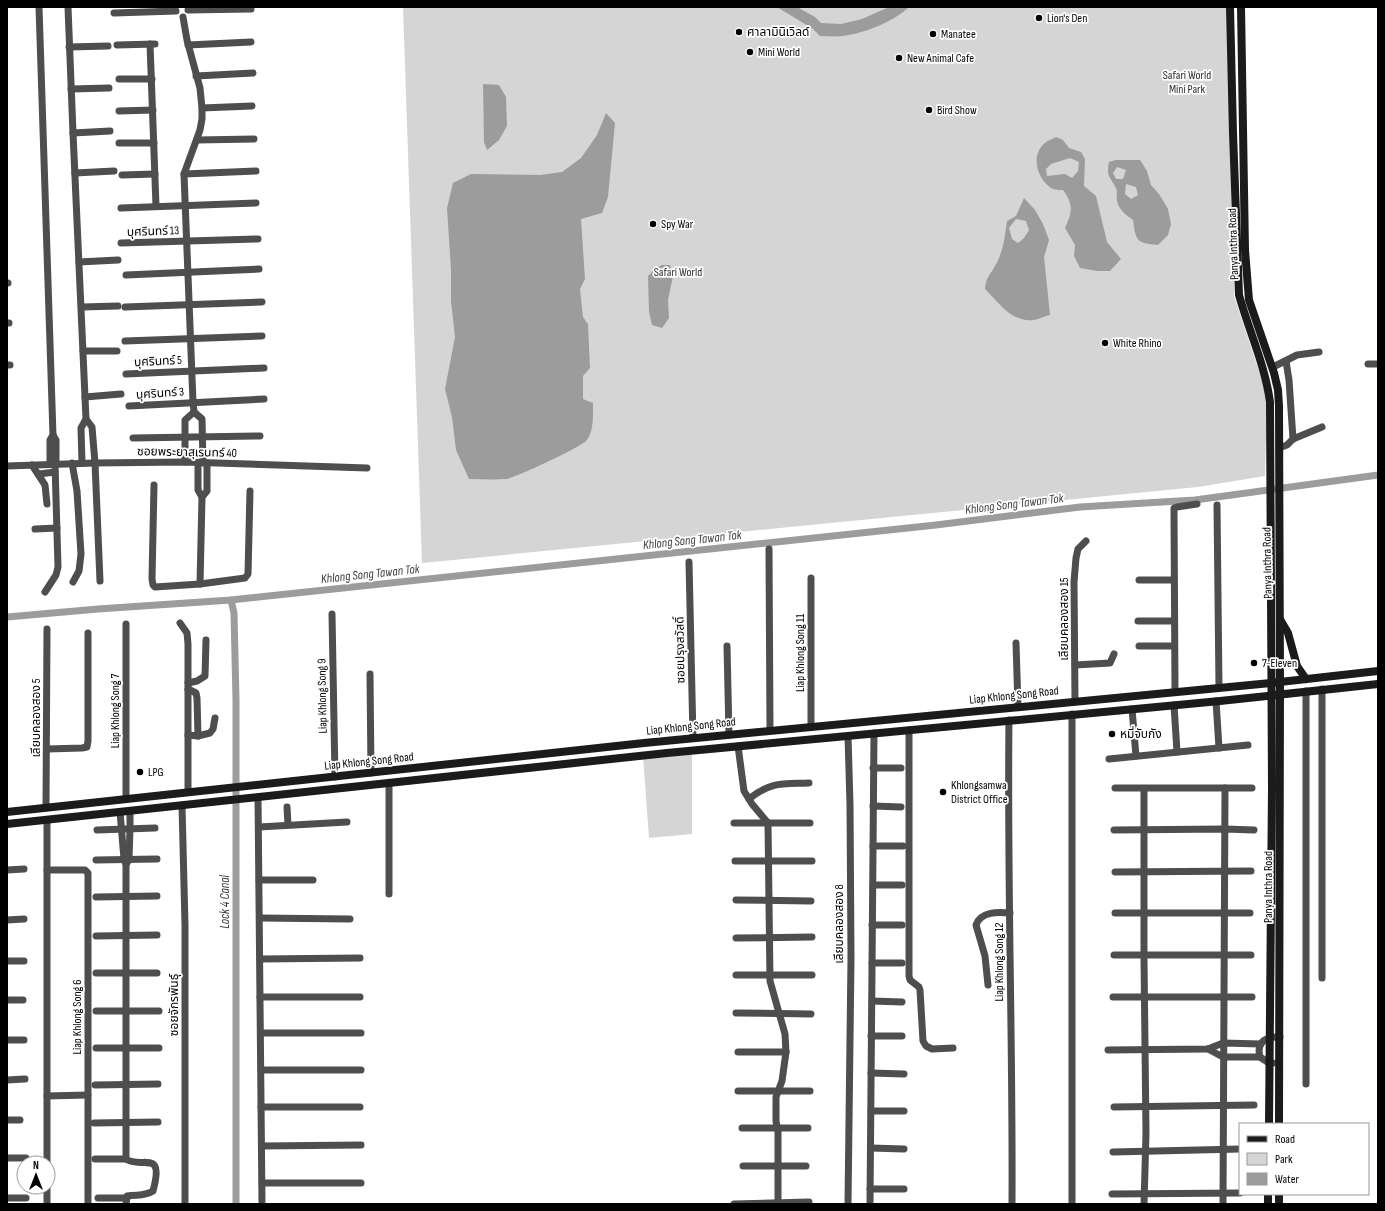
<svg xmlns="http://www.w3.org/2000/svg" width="1385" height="1211" font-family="'Sofia Sans Condensed','Noto Sans Thai',sans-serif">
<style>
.green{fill:#d5d5d5}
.water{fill:#9c9c9c;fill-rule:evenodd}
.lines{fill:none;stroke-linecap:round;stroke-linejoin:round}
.canal{stroke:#9c9c9c;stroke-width:7}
.street{stroke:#4e4e4e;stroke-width:7}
.secondary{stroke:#1b1b1b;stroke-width:8}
.poi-dot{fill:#000;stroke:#fff;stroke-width:1.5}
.labels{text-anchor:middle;stroke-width:3.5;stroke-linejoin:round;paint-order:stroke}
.poi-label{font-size:12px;fill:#000;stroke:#fff;text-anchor:start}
.park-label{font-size:12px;fill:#2c2c2c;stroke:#fff}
.street-label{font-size:12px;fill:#000;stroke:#fff}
.water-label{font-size:13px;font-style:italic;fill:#3d3d3d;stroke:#fff}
</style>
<rect width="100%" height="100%" fill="#fff"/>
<g class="green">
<path d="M403 7H1227L1234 254V296L1263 383 1267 400 1265 476 1198 487 422 563Z"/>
<path d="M692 751V834L649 838 643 756Z"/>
</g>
<g class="water">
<path d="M777 7H797L815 17 821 23 841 24 862 19 889 7H909C893 22 865 33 843 36 836 37 828 36 820 36L813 29Z"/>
<path d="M483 84 499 85 506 97 507 126 499 140 487 150 484 142Z"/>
<path d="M606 113 615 123 608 197 602 213 581 219 585 279 580 289 583 317 588 324 590 368 583 376V399L593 403C593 415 594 432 586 441 579 448 515 478 506 479 494 480 481 479 469 479L456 450 452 417 445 389 455 337 451 301V270L447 208 453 183 471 174 540 175 562 172 581 158 597 135Z"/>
<path d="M1056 137 1063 140 1069 148 1081 152 1085 159 1084 186 1096 196 1107 242 1121 259 1110 271H1097L1080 268 1074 256 1075 245 1065 228C1072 212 1074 205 1063 190 1059 190 1054 190 1051 188 1037 179 1030 155 1045 143 1048 140 1053 139 1056 137ZM1070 158 1079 162 1078 171 1072 178 1065 174 1047 176 1046 169 1051 164Z"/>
<path d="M1116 160H1140L1147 171 1151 185 1159 194 1168 209 1171 224 1168 235 1158 245C1136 243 1136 241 1133 220 1126 215 1119 210 1117 201 1116 197 1118 192 1116 188 1110 176 1106 177 1109 162ZM1117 167 1126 170 1123 179H1116L1113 173ZM1126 184 1136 187 1138 195 1131 199 1125 194Z"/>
<path d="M1024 198 1035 210 1043 224 1049 240 1044 257 1050 315C1045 316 1039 319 1034 320 1012 323 999 303 985 289 987 275 989 277 995 266 1003 253 1005 236 1007 221L1016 216ZM1016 219 1026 221 1029 230 1024 238 1018 243 1012 239 1009 228Z"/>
<path d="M662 265H670L673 276 668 300 669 318 662 328 652 325 649 312 648 276 656 268Z"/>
</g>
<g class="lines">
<g class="canal">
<path d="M231 600 234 613 236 700V1204"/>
<path d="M7 617 98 609 231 600 936 525 1080 507 1195 500 1378 475"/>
</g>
<g class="street">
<path d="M39 7 53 435 56 440V464"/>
<path d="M68 7 73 133 86 419 81 428 82 463"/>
<path d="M188 10 251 9"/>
<path d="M114 13 176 11"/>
<path d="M183 17 187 40 200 88 202 108V119L200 130 184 174 193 402 194 412 202 419 203 463"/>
<path d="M150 44 156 206"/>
<path d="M117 45 155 44"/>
<path d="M188 45 251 42"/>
<path d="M69 47 108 46"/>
<path d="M196 76 253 73"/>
<path d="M119 79H152"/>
<path d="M71 89 109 88"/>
<path d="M202 108 252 106"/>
<path d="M119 111 153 110"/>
<path d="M73 133 110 131"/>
<path d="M197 140 254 139"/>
<path d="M119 143H154"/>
<path d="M75 173 114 171"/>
<path d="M184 174 256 171"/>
<path d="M122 175 155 174"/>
<path d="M121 208 256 203"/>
<path d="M121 243 258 239"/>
<path d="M79 262 118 260"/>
<path d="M126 275 259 269"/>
<path d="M7 283H8"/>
<path d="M82 307 118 306"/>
<path d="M125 307 262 302"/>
<path d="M7 323H9"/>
<path d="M125 341 262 336"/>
<path d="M83 351H117"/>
<path d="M1286 361 1289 380 1293 439"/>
<path d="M1368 364H1378"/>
<path d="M7 365H10"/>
<path d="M1273 367 1297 355 1319 352"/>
<path d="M126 374 264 368"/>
<path d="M85 397 121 394"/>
<path d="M129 406 264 399"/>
<path d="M86 419 92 427 95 463 100 581"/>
<path d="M133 438 260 436"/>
<path d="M1279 448 1287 445 1293 439 1322 427"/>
<path d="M185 462V420L194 412"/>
<path d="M72 463 77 491 81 554 79 571 73 582"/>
<path d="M198 463V490L202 497"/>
<path d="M50 464V440L53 435"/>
<path d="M32 465 45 485 47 504"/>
<path d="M7 466 95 463 185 462 367 468"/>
<path d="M39 474 55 472"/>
<path d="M154 485 152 579 153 585 155 587 200 584 245 578 248 574 250 491"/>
<path d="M1217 505 1219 687"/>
<path d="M35 529 57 528"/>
<path d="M769 549 770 731"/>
<path d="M689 562 693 738"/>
<path d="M811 578V727"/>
<path d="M1139 580H1174"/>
<path d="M200 584 202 497 207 491V463"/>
<path d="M45 592 56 575 58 567 55 464"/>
<path d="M332 614 335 777"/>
<path d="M1138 621H1174"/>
<path d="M180 623 187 633 188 644V792"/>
<path d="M126 624V799"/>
<path d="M1016 643 1018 707"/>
<path d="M727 646 729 735"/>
<path d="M1139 646H1174"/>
<path d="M1075 665 1110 663 1114 654"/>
<path d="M370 674 371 773"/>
<path d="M188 683 197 681 205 676 206 640"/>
<path d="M188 689 196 693 197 698 198 736 188 735"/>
<path d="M1322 689V978"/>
<path d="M1306 691V1084"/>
<path d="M1175 692 1174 512V508L1177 507 1197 504"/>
<path d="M1075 701 1074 582 1076 558 1078 549 1086 541"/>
<path d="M1216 701 1219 748"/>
<path d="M1174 705 1177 752"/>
<path d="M1132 709 1136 756"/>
<path d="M1009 720C1007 882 1013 1043 1012 1204"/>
<path d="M909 730V976L910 980 919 987 920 990 923 1041 926 1046 932 1049 953 1048"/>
<path d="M198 736 210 733 213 729 215 718"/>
<path d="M848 736 850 804 851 958 848 1204"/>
<path d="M738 746 744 791 752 804 768 823 770 981 785 1034 786 1052 782 1081 776 1097V1121L778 1132V1204"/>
<path d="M47 749 82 748 87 747 88 741V633"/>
<path d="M1109 759 1248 745"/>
<path d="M873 768H901"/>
<path d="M389 783V894"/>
<path d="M1115 788H1252"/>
<path d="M258 797 262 1204"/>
<path d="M749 799C771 781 783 784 809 783"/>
<path d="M182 805 185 925V1204"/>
<path d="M873 806 901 807"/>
<path d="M46 807 47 629"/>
<path d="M287 807 288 825"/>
<path d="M120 812 124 859 126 865V1159C141 1170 165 1147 153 1191 143 1197 138 1194 127 1196L126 1204"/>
<path d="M47 820V1163"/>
<path d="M734 823H810"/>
<path d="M259 827 347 822"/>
<path d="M97 830 155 828"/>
<path d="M1114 830 1225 829 1254 830"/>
<path d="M873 846H903"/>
<path d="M96 860 157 859"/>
<path d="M735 861H812"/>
<path d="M127 863 129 859 130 829V811"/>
<path d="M7 870 24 869"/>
<path d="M47 870H85L88 873V1204"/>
<path d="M1115 872 1251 871"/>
<path d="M259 880H313"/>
<path d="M873 885H902"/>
<path d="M96 897 157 896"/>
<path d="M736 900 811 901"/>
<path d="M1115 913H1250"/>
<path d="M260 918 350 919"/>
<path d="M7 920 24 919"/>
<path d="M872 925H902"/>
<path d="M96 936 157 935"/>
<path d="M736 938 812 937"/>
<path d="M1114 955H1251"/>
<path d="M260 959 360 958"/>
<path d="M7 961H24"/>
<path d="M872 963H902"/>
<path d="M96 973H157"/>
<path d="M736 975H812"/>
<path d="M988 985 985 956 976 925C981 911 998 912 1010 913"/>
<path d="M260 997H360"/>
<path d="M1113 997H1252"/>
<path d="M7 1000H23"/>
<path d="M872 1001 902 1002"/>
<path d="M96 1011H159"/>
<path d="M736 1013 811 1014"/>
<path d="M261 1033H361"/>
<path d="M871 1036H902"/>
<path d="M7 1040H24"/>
<path d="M96 1048H159"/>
<path d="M1208 1049 1223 1057H1260"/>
<path d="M1108 1050 1208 1049 1223 1043 1261 1044"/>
<path d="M738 1052H786"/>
<path d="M1273 1063H1269L1260 1057C1256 1042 1266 1036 1280 1037"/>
<path d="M261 1070H361"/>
<path d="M871 1073 904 1074"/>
<path d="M7 1080 25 1079"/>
<path d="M95 1085 158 1084"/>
<path d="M738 1091H810"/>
<path d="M47 1096 88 1095"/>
<path d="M261 1107H360"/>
<path d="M1114 1107 1254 1105"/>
<path d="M871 1111H904"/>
<path d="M7 1120H20"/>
<path d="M94 1123 158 1122"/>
<path d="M742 1128H808"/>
<path d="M262 1146 361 1145"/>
<path d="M871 1148 904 1149"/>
<path d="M1113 1152 1240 1149"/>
<path d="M7 1158H26"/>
<path d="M95 1159H126"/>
<path d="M743 1166H806"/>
<path d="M262 1183H361"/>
<path d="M47 1187V1204"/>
<path d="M870 1189H904"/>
<path d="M1112 1194 1240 1193"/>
<path d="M7 1198H26"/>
<path d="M98 1198H127"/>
<path d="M734 1204 809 1202"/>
<path d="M870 1204 874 733"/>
<path d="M1072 1204V714"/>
<path d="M1144 1204 1146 1133 1144 959V789"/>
<path d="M1223 1204 1225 788"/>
</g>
<g class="secondary">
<path d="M1230 7 1233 133 1239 295C1249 331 1265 365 1270 402L1272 788 1269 1124"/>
<path d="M1241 7 1245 250 1249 300 1274 373 1278 390 1279 406 1280 682 1279 1124"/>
<path d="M1281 621 1288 633 1297 666 1306 679"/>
<path d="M7 812 644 743 1271 683 1378 671"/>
<path d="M7 824 667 753 1220 701 1378 684"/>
<path d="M1279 1194V1204"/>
<path d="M1268 1204V1194"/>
</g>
</g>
<g class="poi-dot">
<circle cx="1039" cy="18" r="4"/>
<circle cx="739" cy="32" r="4"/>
<circle cx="933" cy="34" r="4"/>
<circle cx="750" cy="52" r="4"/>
<circle cx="899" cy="58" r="4"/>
<circle cx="929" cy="110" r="4"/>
<circle cx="653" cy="224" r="4"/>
<circle cx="1105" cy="343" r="4"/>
<circle cx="1254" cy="663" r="4"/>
<circle cx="1112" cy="734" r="4"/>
<circle cx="140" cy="772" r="4"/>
<circle cx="943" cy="792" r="4"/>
</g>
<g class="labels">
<g class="poi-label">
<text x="1047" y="22">Lion's Den</text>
<text x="747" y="36">ศาลามินิเวิลด์</text>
<text x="941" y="38">Manatee</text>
<text x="758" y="56">Mini World</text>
<text x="907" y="62">New Animal Cafe</text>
<text x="937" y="114">Bird Show</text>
<text x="661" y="228">Spy War</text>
<text x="1113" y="347">White Rhino</text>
<text x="1262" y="667">7-Eleven</text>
<text x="1120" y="738">หมี่จับกัง</text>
<text x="148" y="776">LPG</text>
<text x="951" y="789">Khlongsamwa<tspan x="951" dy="14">District Office</tspan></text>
</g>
<g class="park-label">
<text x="1187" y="79">Safari World<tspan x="1187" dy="14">Mini Park</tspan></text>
<text x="678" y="276">Safari World</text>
</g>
<g class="street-label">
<text transform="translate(153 231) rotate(-2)" y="4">บุศรินทร์ 13</text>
<text transform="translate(1233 244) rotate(-92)" y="4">Panya Inthra Road</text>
<text transform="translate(158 361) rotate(-3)" y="4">บุศรินทร์ 5</text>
<text transform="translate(160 393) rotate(-4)" y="4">บุศรินทร์ 3</text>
<text transform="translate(187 452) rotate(1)" y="4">ซอยพระยาสุเรนทร์ 40</text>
<text transform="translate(1267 563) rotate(-91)" y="4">Panya Inthra Road</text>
<text transform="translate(1064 619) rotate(-90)" y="4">เลียบคลองสอง 15</text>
<text transform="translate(680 650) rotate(-91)" y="4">ซอยปรุงสวัสดิ์</text>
<text transform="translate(800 653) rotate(-90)" y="4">Liap Khlong Song 11</text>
<text transform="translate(1014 695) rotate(-6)" y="4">Liap Khlong Song Road</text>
<text transform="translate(322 696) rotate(-91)" y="4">Liap Khlong Song 9</text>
<text transform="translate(115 711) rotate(-90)" y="4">Liap Khlong Song 7</text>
<text transform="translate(36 718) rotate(-90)" y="4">เลียบคลองสอง 5</text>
<text transform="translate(691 726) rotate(-6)" y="4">Liap Khlong Song Road</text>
<text transform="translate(369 761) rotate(-6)" y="4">Liap Khlong Song Road</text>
<text transform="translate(1268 887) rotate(-90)" y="4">Panya Inthra Road</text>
<text transform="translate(839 924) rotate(-90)" y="4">เลียบคลองสอง 8</text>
<text transform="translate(999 962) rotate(-90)" y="4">Liap Khlong Song 12</text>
<text transform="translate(174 1005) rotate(-90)" y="4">ซอยจักรพันธุ์</text>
<text transform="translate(77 1017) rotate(-90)" y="4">Liap Khlong Song 6</text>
</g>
<g class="water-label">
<text transform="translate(1014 503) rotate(-7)" y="5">Khlong Song Tawan Tok</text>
<text transform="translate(692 539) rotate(-6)" y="5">Khlong Song Tawan Tok</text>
<text transform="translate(370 573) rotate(-6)" y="5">Khlong Song Tawan Tok</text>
<text transform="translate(224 902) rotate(-90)" y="5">Lock 4 Canal</text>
</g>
</g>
<rect width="1385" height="1211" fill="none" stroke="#000000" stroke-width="16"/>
<rect x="1239" y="1123" width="130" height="72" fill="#ffffff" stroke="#999999"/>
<rect x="1247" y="1136" width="20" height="6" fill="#1b1b1b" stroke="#999999"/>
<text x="1275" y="1143" font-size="12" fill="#000000">Road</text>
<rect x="1247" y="1153" width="20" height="12" fill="#d5d5d5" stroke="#999999"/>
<text x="1275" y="1163" font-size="12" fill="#000000">Park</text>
<rect x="1247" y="1173" width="20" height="12" fill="#9c9c9c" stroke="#999999"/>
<text x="1275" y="1183" font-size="12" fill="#000000">Water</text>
<g transform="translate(36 1175)"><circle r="19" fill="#ffffff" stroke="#999999"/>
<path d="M0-3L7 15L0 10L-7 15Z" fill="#000000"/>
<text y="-6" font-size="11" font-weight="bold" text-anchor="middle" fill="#000000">N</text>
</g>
</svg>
